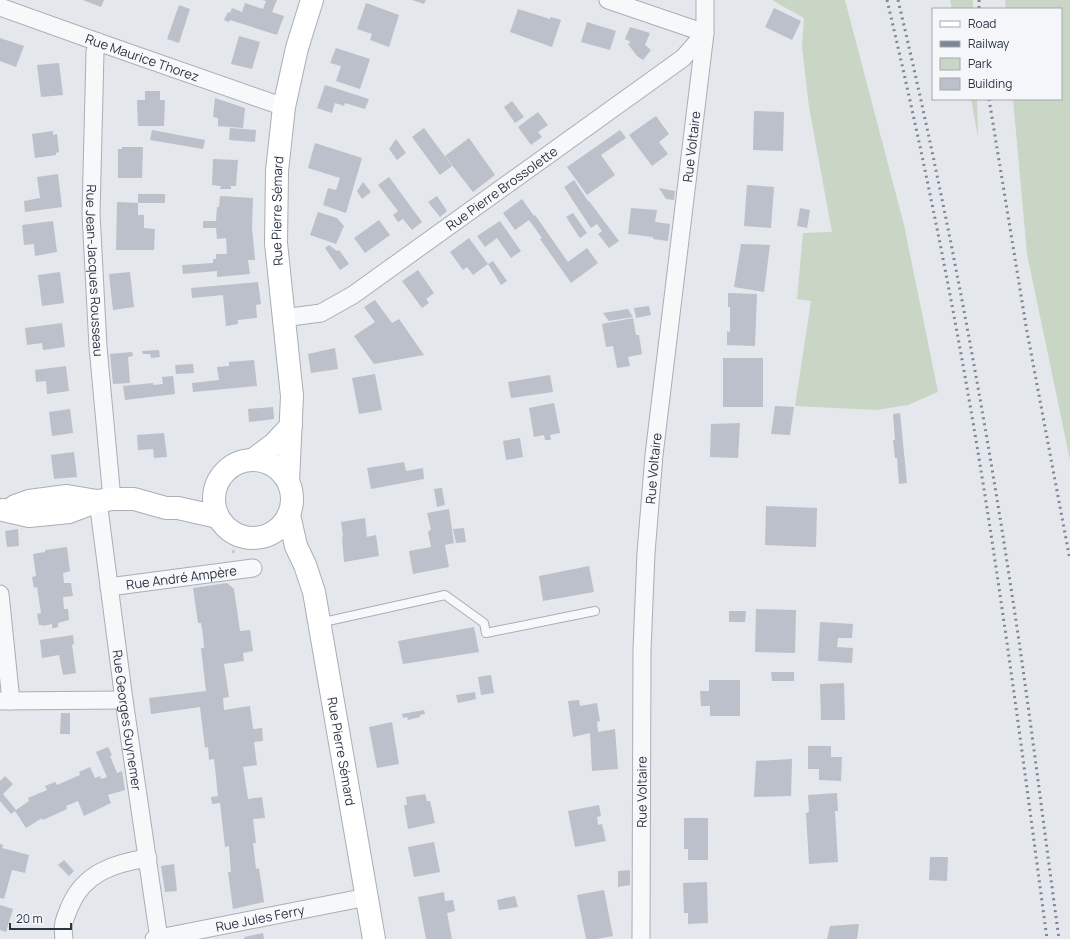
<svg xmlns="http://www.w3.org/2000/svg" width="1070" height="939" font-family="Manrope,sans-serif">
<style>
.green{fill:#c9d6c5}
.building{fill:#bbc0ca}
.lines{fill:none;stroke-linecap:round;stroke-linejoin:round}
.lane-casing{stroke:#a9aeb7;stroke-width:10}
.street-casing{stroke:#a9aeb7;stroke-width:19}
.secondary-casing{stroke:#a9aeb7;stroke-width:24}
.path{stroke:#c2c5cb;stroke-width:2.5;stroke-dasharray:3 3;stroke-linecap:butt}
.lane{stroke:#f7f8fa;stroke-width:8}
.street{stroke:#f7f8fa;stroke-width:17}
.secondary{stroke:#fff;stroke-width:22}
.rail{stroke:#7d8696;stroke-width:3;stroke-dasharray:2 4;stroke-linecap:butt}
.labels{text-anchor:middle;stroke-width:3;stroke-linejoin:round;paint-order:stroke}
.street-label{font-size:13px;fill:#2b3445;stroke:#f4f6f9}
</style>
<rect width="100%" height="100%" fill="#e4e7ec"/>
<g class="green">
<path d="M773 0H845L904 225 938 392 908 405 876 410 795 406 811 301 797 299 803 233 832 232 809 107 802 46 804 18 775 2Z"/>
<path d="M950 0H973V9H952Z"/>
<path d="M1005 0H1070V460L1027 254 1013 99H1061V9H1006Z"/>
<path d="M971 99H977L978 138Z"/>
</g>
<g class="building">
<path d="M83 0H104L101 7Z"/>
<path d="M262 0H277L272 12 284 16 277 35 230 20 229 22 224 20 228 12 230 13 232 8 242 12 245 3 263 9 266 1Z"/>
<path d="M412 0H426L424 4Z"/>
<path d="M366 3 399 15 389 47 370 40 372 34 357 29Z"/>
<path d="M179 5 190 9 179 43 167 39Z"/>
<path d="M774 8 801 21 792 40 765 27Z"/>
<path d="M518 9 550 19 551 17 561 20 552 47 510 32Z"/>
<path d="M587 22 616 31 610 50 581 42Z"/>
<path d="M630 27 650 33 645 45 651 50 643 60 637 56 628 44 631 42 625 39Z"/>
<path d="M239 36 260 42 252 69 231 64Z"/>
<path d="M0 38 24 46 16 67 0 61Z"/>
<path d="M336 48 370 59 360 89 336 81 341 66 330 63Z"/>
<path d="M59 63 63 95 41 97 37 65Z"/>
<path d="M325 85 369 99 365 109 345 103 344 106 335 103 332 113 317 108Z"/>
<path d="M145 91H160V100H165L164 126H138L137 100H145Z"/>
<path d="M215 98 245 108 243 128 218 126V118L213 117Z"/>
<path d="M512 101 524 117 515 123 504 107Z"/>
<path d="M754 111 784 112 783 151 753 150Z"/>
<path d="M538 112 548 125 538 132 542 137 531 145 518 127Z"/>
<path d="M656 116 669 134 659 142 668 154 652 166 629 135Z"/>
<path d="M230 128 256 130 255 142 229 140Z"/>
<path d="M424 128 452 166 440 175 412 137Z"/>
<path d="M152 130 205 140 203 149 150 140Z"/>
<path d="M620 130 626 138 601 155 615 175 587 195 567 167Z"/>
<path d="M53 131V135L57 134 59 152 56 153V155L35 158 32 134Z"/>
<path d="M469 138 495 175 473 192 445 156Z"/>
<path d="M396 139 406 153 397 160 389 149Z"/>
<path d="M315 143 362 158 346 213 323 205 328 188 336 190 340 178 308 168Z"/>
<path d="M122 147H143L142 178H118V149H122Z"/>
<path d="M213 159 238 160 236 186H231V189H220L221 186 212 185Z"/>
<path d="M58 174 62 207 25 212 24 201 40 198 37 177Z"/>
<path d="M389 177 422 222 412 230 403 219 398 222 393 215 398 211 378 185Z"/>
<path d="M574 180 588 201H589L619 241 609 248 598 234 602 231 597 224 591 228 564 187Z"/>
<path d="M363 182 371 192 362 199 357 191Z"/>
<path d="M747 185 774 187 771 228 744 226Z"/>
<path d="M659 188 675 191 674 200 666 199Z"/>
<rect x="138" y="194" width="27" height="9"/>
<path d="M220 196 253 198 252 228 255 260H248L250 274 217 277V271L183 274 182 265 213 263V259H216V254H227L226 238 217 239 216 228H203V221H216L217 207H219Z"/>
<path d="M437 196 447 211 440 217 428 202Z"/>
<path d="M522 199 534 216 535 215 568 262 587 248 598 263 571 283 540 239 542 238 529 220 515 230 503 213Z"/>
<path d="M117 202 138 203V215H144V228L155 229 154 250H116Z"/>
<path d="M631 208 657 210 655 222 670 224 668 241 653 239V237L628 234Z"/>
<path d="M800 208 810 210 807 228 797 226Z"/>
<path d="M318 212 337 218 344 226 336 244 310 235Z"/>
<path d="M573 213 587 233 580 238 566 217Z"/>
<path d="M379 220 390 235 365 253 354 238Z"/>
<path d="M53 221 57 252 35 256 34 244 24 245 22 225Z"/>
<path d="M500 221 521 251 511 258 497 238 485 247 477 236Z"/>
<path d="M469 238 488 264 473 275 467 267 463 270 450 252Z"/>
<path d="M741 244 770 245 764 292 734 287Z"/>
<path d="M329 245 337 251 339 250 349 264 340 270 325 248Z"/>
<path d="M493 261 507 281 501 285 488 264Z"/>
<path d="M418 270 434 293 426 299 429 303 422 308 402 281Z"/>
<path d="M60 272 64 303 42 306 38 275Z"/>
<path d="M130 272 134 307 113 310 109 274Z"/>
<path d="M258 282 261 304 256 305 257 318 238 320V324L226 326 223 295 192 298 191 288Z"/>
<path d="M728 293 757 294 755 346 727 345V331L730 332V307H728Z"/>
<path d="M375 300 392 323 399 319 424 355 374 364 354 336 375 322 364 307Z"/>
<path d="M649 306 651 315 636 318 634 308Z"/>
<path d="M628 309 633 317 609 321 603 313Z"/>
<path d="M633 318 636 335H639L642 354 628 357 630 366 617 368 613 346 606 347 602 324Z"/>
<path d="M62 323 65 347 43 350 42 343 27 345 25 328Z"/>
<path d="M335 348 338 369 311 373 308 354Z"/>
<path d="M159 350 160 357 151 358 150 354H143L142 351Z"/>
<path d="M132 352 133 356 128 357 130 383 113 384 110 354Z"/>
<rect x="723" y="358" width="40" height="49"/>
<path d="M254 360 257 386 193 392 192 383 219 380 217 367 229 366V362Z"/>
<path d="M193 364 194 373 176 374 175 365Z"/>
<path d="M66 366 69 391 47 394 46 381 36 382 35 370Z"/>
<path d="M375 374 382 410 359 414 352 378Z"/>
<path d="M550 375 553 392 511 398 508 382Z"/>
<path d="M173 376 175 394 125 400 123 386 153 383V385L163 384 162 377Z"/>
<path d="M554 403 560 433 550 435 551 440H545L544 435 534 437 529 408Z"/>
<path d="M775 406 794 407 790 435 771 434Z"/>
<path d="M273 407 274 419 249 422 248 409Z"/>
<path d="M70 409 73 433 52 436 49 412Z"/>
<path d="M900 413 907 483 899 484 897 458H895L893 440H895L893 414Z"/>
<path d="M740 423 738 458 710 457 711 424Z"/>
<path d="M164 433 167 457 154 458 153 449 138 450 137 435Z"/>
<path d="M520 438 523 457 506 460 503 441Z"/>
<path d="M74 452 77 477 54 479 51 455Z"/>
<path d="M404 462 406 471 423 468 424 479 371 489 367 468Z"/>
<path d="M442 488 445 505 437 507 434 489Z"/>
<path d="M766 506 817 508 816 547 765 545Z"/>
<path d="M449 509 454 543 445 545 449 567 413 574 409 551 431 547 428 532 431 529 427 513Z"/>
<path d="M365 518 367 537 376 535 379 556 344 562 342 537 343 536 341 522Z"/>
<path d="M464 528 466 542 456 543 453 529Z"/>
<path d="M18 529 19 546 7 547 5 531Z"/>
<path d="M67 547 70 571 63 573 64 583H71L73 596 63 597 64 609H68L69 620 58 623V627L55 628H52V624L43 626V625H39L37 614 41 613 37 587 34 588 32 577 36 576 33 554 45 552V550Z"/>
<path d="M589 566 594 592 543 601 539 576Z"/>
<path d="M227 583 234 589 240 631 250 630 253 651 243 653 244 661 224 664 229 697 223 698 224 710 250 706 253 729 262 728 263 741 254 742 257 765 243 767 248 799 262 797 265 818 253 819 256 843H253L256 869 259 868 264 902 233 909 228 872H231L229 846 225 847 220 803 212 804 211 797 218 796 214 759 209 760 208 747 205 748 200 707 151 714 149 698 206 691 201 648H204L203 635 201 623H198L193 588Z"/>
<path d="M756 609 796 610 795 653 755 652Z"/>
<path d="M729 611H746L745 622H729Z"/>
<path d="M820 622 853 624 852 638H838L837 647 853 648 852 663 818 661Z"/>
<path d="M474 627 479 652 403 664 398 641Z"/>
<path d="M73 635 74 644 72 645 76 673 63 675 59 655 42 658 40 640Z"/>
<path d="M771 672H794V681H772Z"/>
<path d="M491 675 494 693 481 695 478 677Z"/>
<path d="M709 680H740V716H710V706H701L700 691H709Z"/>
<path d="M844 683 845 720H821L820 684Z"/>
<path d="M475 692 476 699 458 703 456 695Z"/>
<path d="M579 700 580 706 597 703 600 721 597 722 598 732 615 729 618 769 592 771 590 733 573 737 568 701Z"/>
<path d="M424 710 425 714 420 715V717L408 720 407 717 403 718 402 714Z"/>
<path d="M61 713H70V734H60Z"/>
<path d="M392 722 399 764 377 768 369 727Z"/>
<path d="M808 746H831V757H842L841 781 819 780V769H808Z"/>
<path d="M108 747 112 755 110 756 117 773 122 771 125 790 108 795 111 803 84 816 78 801 66 806 67 809 43 820 42 818 26 828 15 811 11 814 0 801V781L5 776 13 784 3 794 16 810 29 801 28 798 47 790 45 786 55 782 57 785 80 775 79 772 90 767 95 778 100 776 101 779 107 777 96 752Z"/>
<path d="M792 759 791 796 754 797 756 761Z"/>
<path d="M837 793 838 811H835L838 862 809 864 806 813 809 812 808 795Z"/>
<path d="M425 794 427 801H430L435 823 408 829 404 805H407L406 797Z"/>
<path d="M599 805 601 816 597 817 598 825 602 824 606 841 575 847 568 811Z"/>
<path d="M684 818H708V860H688V849H684Z"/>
<path d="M434 842 440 872 414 877 408 847Z"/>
<path d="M0 844 3 845 2 848 29 855 25 873 12 870 4 899 0 898Z"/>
<path d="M930 857H948L947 881 929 880Z"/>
<path d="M64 860 74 871 69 876 58 865Z"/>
<path d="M174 864 177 891 165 892 161 866Z"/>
<path d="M630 870V885L618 887V871Z"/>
<path d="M707 882 708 923 688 924V913H684L683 883Z"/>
<path d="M604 890 613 936 596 939H586L577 895Z"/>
<path d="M444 892 445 901 453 900 455 911 447 913 452 939H426L418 897Z"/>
<path d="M515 896 518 907 499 910 497 900Z"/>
<path d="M0 905 13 909 6 932 0 930Z"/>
<path d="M859 924 857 939H827L830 926Z"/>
<path d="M263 933 264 939H244V937Z"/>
</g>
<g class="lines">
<g class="lane-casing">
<path id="lane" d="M319 623 445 595 484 623 486 633 595 611"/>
</g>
<g class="street-casing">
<g id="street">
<path id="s1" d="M0 7 98 42 284 107"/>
<path id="s2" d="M98 42 95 52 91 214 98 347 112 499"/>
<path id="s3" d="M283 318 321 313 353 295 683 58 705 33 608 0"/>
<path id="s4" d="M98 501 124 700 159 939"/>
<path id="s5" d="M109 587 253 568"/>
<path d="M0 594 11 701"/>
<path d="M0 701 124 700"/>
<path d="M64 939C62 923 64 921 70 906 84 873 114 863 148 858"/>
<path id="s6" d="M154 939 367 897"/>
<path id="s7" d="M641 939 642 650 646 553 654 455 705 33V0"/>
</g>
</g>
<g class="secondary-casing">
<g id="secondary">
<path d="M254 459 274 444 291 426"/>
<circle cx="253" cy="499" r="39"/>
<path id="s8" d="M288 481 292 396 276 243 277 171 284 107 297 48 312 0"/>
<path d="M15 506 29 501 67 496 97 501"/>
<path d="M3 510 29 516 69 512 98 501 112 499H134L166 508H178L218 517"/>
<path id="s9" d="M289 515 296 546 305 565 314 592 374 939"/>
</g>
</g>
<path class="path" d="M233 553 237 535"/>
<use href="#lane" class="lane"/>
<use href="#street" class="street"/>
<use href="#secondary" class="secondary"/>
<g class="rail">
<path d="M887 0C922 148 952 296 977 446 1004 610 1025 774 1047 939"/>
<path d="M898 0C944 194 981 390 1011 588 1029 704 1043 822 1059 939"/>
<path d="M979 0V9"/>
<path d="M989 99 1026 326 1070 560"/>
</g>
</g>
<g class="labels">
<g class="street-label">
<text dy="5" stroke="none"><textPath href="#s1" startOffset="151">Rue Maurice Thorez</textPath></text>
<text dy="5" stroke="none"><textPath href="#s7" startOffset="795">Rue Voltaire</textPath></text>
<text dy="5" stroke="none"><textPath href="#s3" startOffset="258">Rue Pierre Brossolette</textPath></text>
<text dy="5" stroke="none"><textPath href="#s8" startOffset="271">Rue Pierre Sémard</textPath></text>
<text dy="5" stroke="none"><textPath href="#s2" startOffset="229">Rue Jean-Jacques Rousseau</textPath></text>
<text dy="5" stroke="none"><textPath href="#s7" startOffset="471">Rue Voltaire</textPath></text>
<text dy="5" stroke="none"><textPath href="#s5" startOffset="73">Rue André Ampère</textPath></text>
<text dy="5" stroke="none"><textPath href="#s4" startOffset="221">Rue Georges Guynemer</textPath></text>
<text dy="5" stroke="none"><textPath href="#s9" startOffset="243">Rue Pierre Sémard</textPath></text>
<text dy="5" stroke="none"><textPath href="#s7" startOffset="147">Rue Voltaire</textPath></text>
<text dy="5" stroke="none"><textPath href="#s6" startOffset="108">Rue Jules Ferry</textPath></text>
</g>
</g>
<rect x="932" y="8" width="130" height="92" fill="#f4f6f9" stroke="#a4a8b1"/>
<rect x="940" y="21" width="20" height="6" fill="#ffffff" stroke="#a4a8b1"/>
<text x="968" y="28" font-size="12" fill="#2b3445">Road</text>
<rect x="940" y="41" width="20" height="6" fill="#7d8696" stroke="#a4a8b1"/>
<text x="968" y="48" font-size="12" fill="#2b3445">Railway</text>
<rect x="940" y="58" width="20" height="12" fill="#c9d6c5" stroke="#a4a8b1"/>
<text x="968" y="68" font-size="12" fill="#2b3445">Park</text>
<rect x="940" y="78" width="20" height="12" fill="#bbc0ca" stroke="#a4a8b1"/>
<text x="968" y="88" font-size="12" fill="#2b3445">Building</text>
<path d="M10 923v6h61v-6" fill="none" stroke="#2b3445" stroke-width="2"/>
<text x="16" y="923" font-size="12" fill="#2b3445" stroke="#f4f6f9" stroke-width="3" paint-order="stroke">20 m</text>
</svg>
